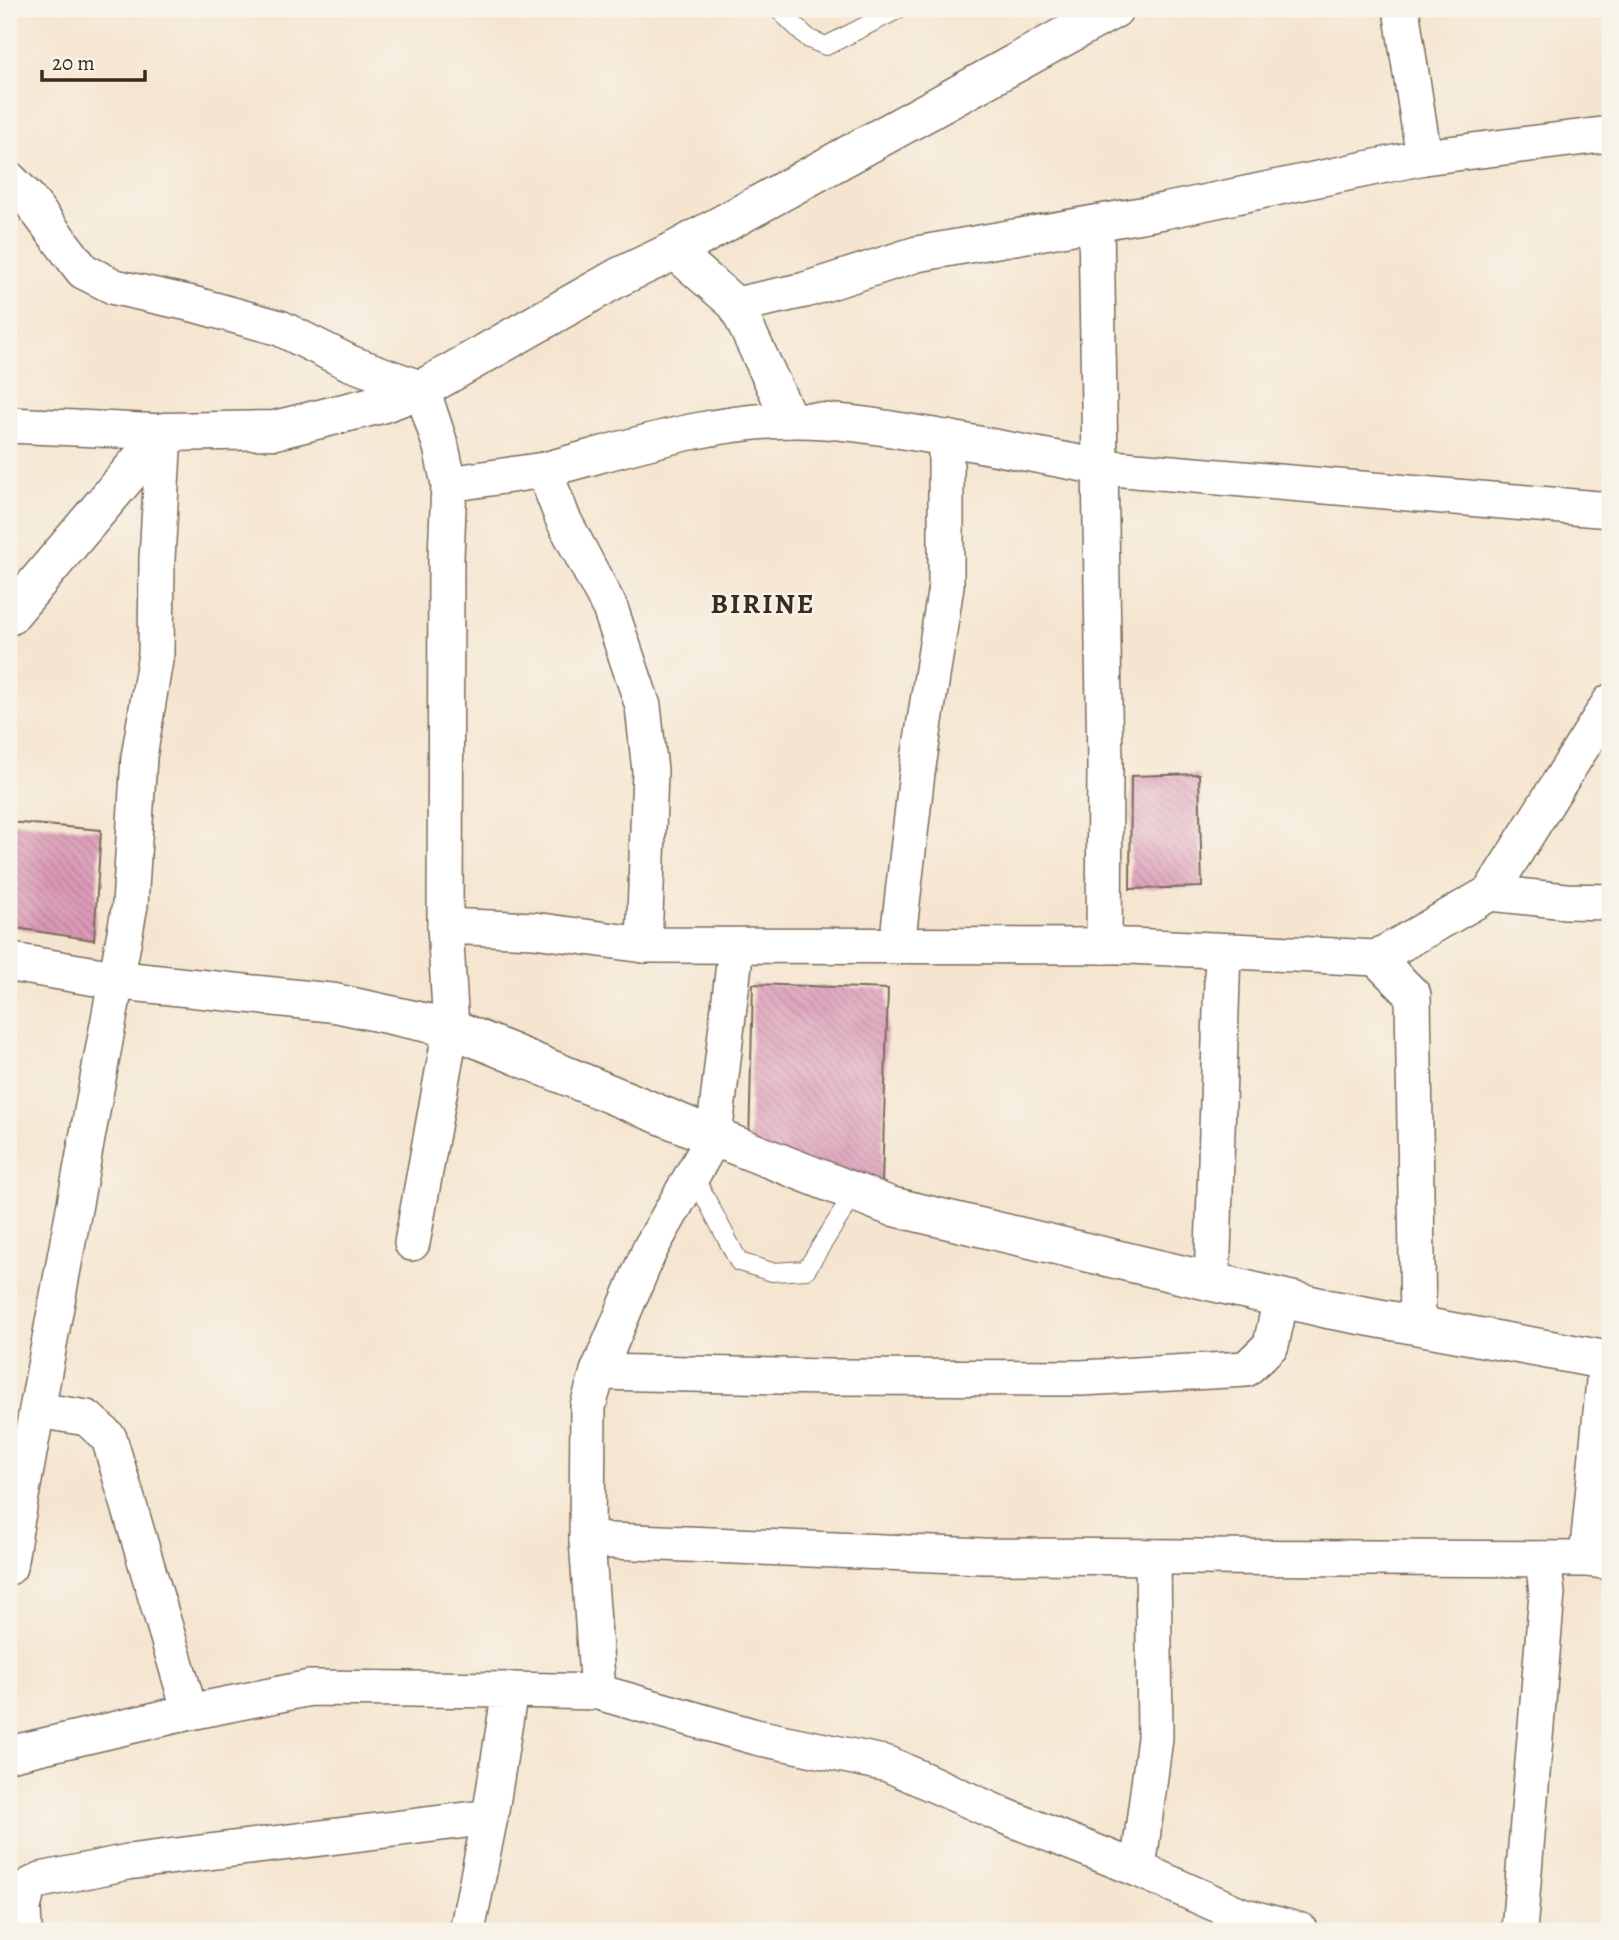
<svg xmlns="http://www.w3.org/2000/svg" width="1619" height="1940" font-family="Alegreya,serif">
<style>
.building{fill:url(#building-back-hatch)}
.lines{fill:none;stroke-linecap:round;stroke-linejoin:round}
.service-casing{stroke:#7c6b5c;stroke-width:20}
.minor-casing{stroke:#7c6b5c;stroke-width:38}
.primary-casing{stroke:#7c6b5c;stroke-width:41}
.service{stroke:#fff;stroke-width:18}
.minor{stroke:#fff;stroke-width:35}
.primary{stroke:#fff;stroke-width:38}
.labels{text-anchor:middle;stroke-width:5;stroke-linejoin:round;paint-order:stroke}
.district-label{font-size:28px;font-weight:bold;letter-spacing:2px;fill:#3b2a1e;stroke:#f7f3e8}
</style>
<defs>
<pattern id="building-back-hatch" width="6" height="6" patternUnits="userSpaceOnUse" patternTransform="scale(1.75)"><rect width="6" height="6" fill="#db99b7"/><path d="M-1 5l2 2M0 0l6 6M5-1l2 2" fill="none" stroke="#b37d94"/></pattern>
</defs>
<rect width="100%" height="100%" fill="#f7f3e8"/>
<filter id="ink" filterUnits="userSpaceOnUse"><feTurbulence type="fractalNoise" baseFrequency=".0143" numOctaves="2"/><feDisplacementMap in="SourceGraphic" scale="14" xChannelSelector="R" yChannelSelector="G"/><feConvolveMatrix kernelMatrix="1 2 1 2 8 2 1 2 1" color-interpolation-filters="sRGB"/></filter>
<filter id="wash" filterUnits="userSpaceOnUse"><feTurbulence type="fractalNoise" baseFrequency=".00686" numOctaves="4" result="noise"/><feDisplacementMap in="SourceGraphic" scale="28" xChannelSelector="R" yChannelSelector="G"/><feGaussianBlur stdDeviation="1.57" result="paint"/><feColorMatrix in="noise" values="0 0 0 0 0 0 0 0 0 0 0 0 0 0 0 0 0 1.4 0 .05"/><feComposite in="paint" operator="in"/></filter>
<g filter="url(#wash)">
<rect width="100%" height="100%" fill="#f5e5d0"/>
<g id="blocks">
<g class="building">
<path d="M1199 774 1202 887 1130 889 1131 776Z"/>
<path d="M9 822 101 830 94 940 9 927Z"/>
<path d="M753 984 888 989 882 1183 749 1145Z"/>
</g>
</g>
</g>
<g filter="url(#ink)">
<use href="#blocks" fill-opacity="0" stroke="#7c6b5c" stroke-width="2"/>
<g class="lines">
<g class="service-casing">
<g id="service">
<path d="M778 9 809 39 826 46 899 9"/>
<path d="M693 1174 739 1262 772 1272 806 1270 855 1192"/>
</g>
</g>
<g class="minor-casing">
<g id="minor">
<path d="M1401 9 1424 157"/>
<path d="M9 179 27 197 83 271 115 287 193 304 280 328 350 363 422 389 441 447 449 484 446 558 445 926"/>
<path d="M1096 223 1105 764 1104 946"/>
<path d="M674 251 736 305 805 290 917 254 1164 211 1424 157 1610 134"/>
<path d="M736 305 790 420"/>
<path d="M9 425 164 432 157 559 156 654 139 757 130 905 15 1529 9 1528"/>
<path d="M544 470C625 449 706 421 791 420 843 419 895 430 946 438"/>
<path d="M449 484 544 470 563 519 610 608 643 706 650 771 644 945"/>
<path d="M1490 893 1566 901 1610 902"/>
<path d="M736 946 714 1137 650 1249 598 1372 588 1406 587 1540 983 1556 1587 1559"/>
<path d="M897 946 917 773 946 586V438L1100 467 1610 510"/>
<path d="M1376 958 1413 995 1418 1325"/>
<path d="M412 1243 451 1028 445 926 534 930 644 945 1130 946 1376 958 1490 893 1610 702"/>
<path d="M1212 1282 1223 951"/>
<path d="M1606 1360 1587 1559 1610 1562"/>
<path d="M598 1372 828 1377 1081 1378 1246 1369 1271 1345 1281 1298"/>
<path d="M37 1410 87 1418 109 1438 190 1712"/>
<path d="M9 1567 15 1529"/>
<path d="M510 1690 598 1692 587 1540"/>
<path d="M598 1692 756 1737 888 1764 1002 1815 1138 1869 1155 1738 1153 1557"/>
<path d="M9 1754 190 1712 310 1688 510 1690 490 1817 467 1931"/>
<path d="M1138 1869 1241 1915 1301 1931"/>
<path d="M24 1931 23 1908 28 1887 41 1880 128 1862 490 1817"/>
<path d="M1519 1931 1547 1593 1543 1559"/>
</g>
</g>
<g class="primary-casing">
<g id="primary">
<path d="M9 616 164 432 275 430 381 404 422 389 619 277 674 251 1114 9"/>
<path d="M9 962 117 980 335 1003 451 1028 714 1137 890 1206 1328 1309 1610 1361"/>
</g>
</g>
<use href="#service" class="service"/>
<use href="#minor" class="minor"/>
<use href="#primary" class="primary"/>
</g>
</g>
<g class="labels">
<g class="district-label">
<text x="763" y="613">BIRINE</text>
</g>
</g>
<rect width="1619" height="1940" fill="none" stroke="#f7f3e8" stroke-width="35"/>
<path d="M42 70v10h103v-10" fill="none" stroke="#3b2a1e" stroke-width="3.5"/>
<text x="52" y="70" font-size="21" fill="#3b2a1e" stroke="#f7f3e8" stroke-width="5" paint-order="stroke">20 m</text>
</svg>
